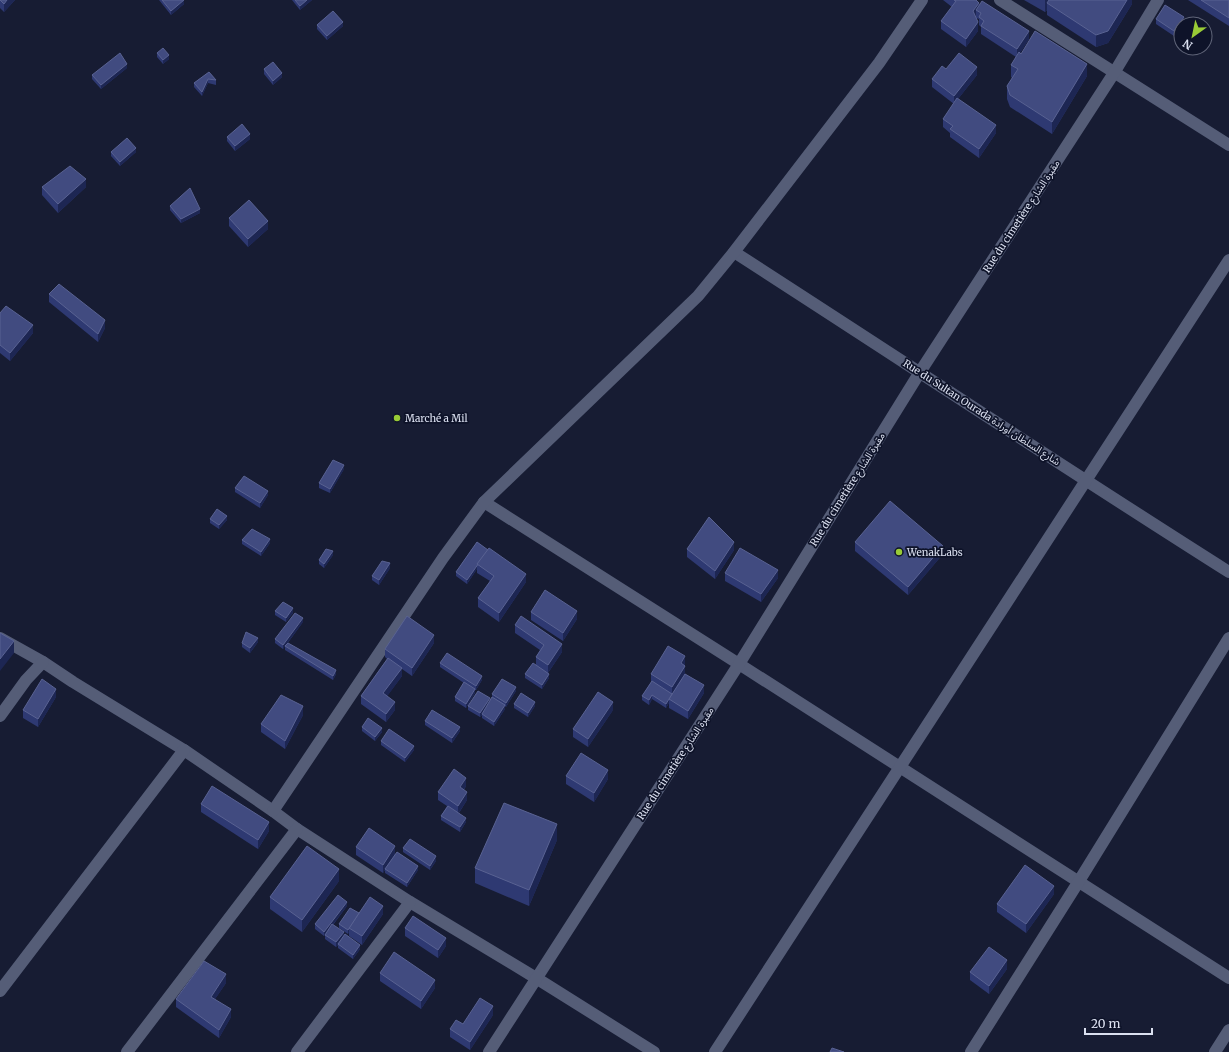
<svg xmlns="http://www.w3.org/2000/svg" width="1229" height="1052" font-family="Merriweather,'Noto Sans Arabic',serif">
<style>
.lines{fill:none;stroke-linecap:round;stroke-linejoin:round}
.minor{stroke:#555d77;stroke-width:12}
.wall{fill:#2e3972}
.shaded-wall{fill:#1d2653}
.building{fill:#414b80;stroke:#596292}
.poi-dot{fill:#99cb36;stroke:#0e1329;stroke-width:1.5}
.labels{text-anchor:middle;stroke-width:3.5;stroke-linejoin:round;paint-order:stroke}
.street-label{font-size:10px;fill:#dbe0f0;stroke:#0e1329}
.poi-label{font-size:10px;fill:#dbe0f0;stroke:#0e1329;text-anchor:start}
</style>
<rect width="100%" height="100%" fill="#171c33"/>
<g class="lines">
<g class="minor">
<path d="M1000 0 1229 145"/>
<path d="M734 252C900 359 1063 467 1229 572"/>
<path d="M484 502 739 664 1229 978"/>
<path d="M0 638 43 662 73 682 184 750 273 811 297 829 410 902 536 978 654 1052"/>
<path d="M0 716 26 680 43 662"/>
<path d="M273 811 443 558 484 502 698 296 734 252 879 63 922 0"/>
<path d="M0 991 184 750"/>
<path d="M127 1052 297 829"/>
<path d="M297 1052 410 902"/>
<path d="M489 1052 739 664 920 372 1114 73 1158 0"/>
<path d="M715 1052C887 788 1057 523 1229 260"/>
<path d="M971 1052 1079 881 1229 638"/>
<path d="M1215 1052 1229 1030"/>
</g>
</g>
<g class="wall">
<path d="M0 0H15L4 12 0 8Z"/>
<path d="M159 0H184V4L171 15Z"/>
<path d="M292 0H312L300 10Z"/>
<path d="M943 0H976L979 5 1029 39 1020 53 1087 76 1052 134 1010 107 1007 99V86L1012 78 1011 77V65L1016 57 981 34V27L979 25V19L976 18V15L975 16 978 31 966 47 941 29V21L952 7Z"/>
<path d="M1024 0H1132V4L1108 43 1096 47 1047 15V10L1045 12Z"/>
<path d="M1188 0H1229V26Z"/>
<path d="M1156 19 1184 21 1182 24H1181V25L1174 36 1156 24Z"/>
<path d="M317 25 343 26 327 40 317 29Z"/>
<path d="M157 53 169 59 163 64 157 57Z"/>
<path d="M127 68 101 89 92 79V75Z"/>
<path d="M264 69 282 77 273 85 264 74Z"/>
<path d="M946 69 977 75 958 99 996 133 979 158 950 137V133L943 127V119L954 104 932 87V79Z"/>
<path d="M209 72 216 80V85L208 83 202 96 194 87V83Z"/>
<path d="M227 137 250 139 235 151 227 141Z"/>
<path d="M111 152H136L120 166 111 156Z"/>
<path d="M42 187H86L58 213 42 195Z"/>
<path d="M170 206 200 213 181 223 170 210Z"/>
<path d="M229 218 268 229 248 247 229 226Z"/>
<path d="M49 294 105 328 98 342 49 302Z"/>
<path d="M0 313 33 333 10 361 0 353Z"/>
<path d="M344 469 330 493 319 488V483Z"/>
<path d="M235 488 268 495 260 508 235 492Z"/>
<path d="M210 519 227 520 219 529 210 523Z"/>
<path d="M242 540 270 543 261 556 242 544Z"/>
<path d="M477 542 526 582 499 622 478 607V598L490 581 477 573V569L467 584 456 576V572Z"/>
<path d="M855 542 943 554 908 595 855 551Z"/>
<path d="M687 549 734 550 715 579 687 557Z"/>
<path d="M333 555 324 568 319 564V560Z"/>
<path d="M390 568 379 585 372 580V576Z"/>
<path d="M725 573 778 578 761 602 725 581Z"/>
<path d="M275 611 293 613 286 622 275 615Z"/>
<path d="M531 612 577 619 563 641 531 620Z"/>
<path d="M303 622 287 644 336 674 333 680 285 650V646L283 649 275 643V639Z"/>
<path d="M515 625 562 652 548 673 549 678 542 689 525 678V674L536 665V657L540 650 515 633Z"/>
<path d="M258 642 250 653 242 647V643Z"/>
<path d="M434 643 412 676 402 669V676L387 696 395 710 386 722 361 704V696L387 659 385 657V649Z"/>
<path d="M440 663 482 680 476 690H475V693L466 708 455 701V697L464 683 440 667Z"/>
<path d="M685 665V674L704 693 688 719 669 708V703L666 708 652 699 649 705 642 700V696L651 682V674Z"/>
<path d="M516 691 506 707 505 706V709L494 726 482 718V715L480 717 468 710V706L490 701 492 697V694Z"/>
<path d="M56 697 38 727 23 718V710Z"/>
<path d="M514 704 535 706 528 717 514 708Z"/>
<path d="M613 710 588 747 573 737V729Z"/>
<path d="M303 715 285 749 261 732V724Z"/>
<path d="M425 721 460 731 452 743 425 725Z"/>
<path d="M362 727 382 732 375 741 362 731Z"/>
<path d="M381 741 414 750 405 762 381 745Z"/>
<path d="M566 776 608 779 594 802 566 784Z"/>
<path d="M466 786 464 790 467 800 459 813 466 822 460 832 441 820V816L447 806 438 800V792Z"/>
<path d="M201 804 269 831 258 849 201 812Z"/>
<path d="M557 840 529 906 475 883V868Z"/>
<path d="M356 847 395 854 418 870 407 887 385 873V870L383 873 356 855Z"/>
<path d="M403 848 436 861 430 870 403 852Z"/>
<path d="M339 881 302 932 270 909V897Z"/>
<path d="M1054 894 1026 933 997 912V904Z"/>
<path d="M347 906 333 925 344 936 360 949 353 959 338 948V945L336 947 325 939V935L324 936 315 929V924Z"/>
<path d="M359 914H383L362 945 349 936V932L348 934 339 928V924Z"/>
<path d="M405 928 446 946 438 958 405 936Z"/>
<path d="M1007 969 989 994 970 980V972Z"/>
<path d="M380 973 435 988 421 1009 380 981Z"/>
<path d="M226 983 215 999 231 1017 219 1038 176 1007V999Z"/>
<path d="M493 1015 470 1050 450 1037V1029Z"/>
</g>
<g class="shaded-wall">
<path d="M7 0H15L4 12V4Z"/>
<path d="M184 0V4L171 15V11Z"/>
<path d="M307 0H312L300 10V6Z"/>
<path d="M1045 0H1053L1047 3V10L1045 12Z"/>
<path d="M1127 0H1132V4L1108 43 1096 47V35Z"/>
<path d="M979 3V11L976 10V15L973 19V11Z"/>
<path d="M1184 17V21L1182 24H1181V25L1174 36V31Z"/>
<path d="M343 22V26L327 40V36Z"/>
<path d="M978 22V31L966 47V39Z"/>
<path d="M1029 31V39L1017 58V49Z"/>
<path d="M169 55V59L163 64V60Z"/>
<path d="M127 64V68L101 89V85Z"/>
<path d="M1087 64V76L1052 134V122Z"/>
<path d="M977 67V75L954 104V96Z"/>
<path d="M282 73V77L273 85V81Z"/>
<path d="M208 79V83L202 96V92Z"/>
<path d="M996 125V133L979 158V149Z"/>
<path d="M250 134V139L235 151V146Z"/>
<path d="M136 148V152L120 166V162Z"/>
<path d="M86 179V187L58 213V204Z"/>
<path d="M200 209V213L181 223V219Z"/>
<path d="M268 221V229L248 247V239Z"/>
<path d="M105 320V328L98 342V334Z"/>
<path d="M33 325V333L10 361V353Z"/>
<path d="M344 465V469L330 493V489Z"/>
<path d="M268 491V495L260 508V503Z"/>
<path d="M227 516V520L219 529V525Z"/>
<path d="M270 539V543L261 556V552Z"/>
<path d="M734 542V550L715 579V571Z"/>
<path d="M943 546V554L908 595V587Z"/>
<path d="M333 551V555L324 568V564Z"/>
<path d="M390 563V568L379 585V580Z"/>
<path d="M477 565V569L467 584V580Z"/>
<path d="M778 570V578L761 602V594Z"/>
<path d="M526 574V582L499 622V613Z"/>
<path d="M293 608V613L286 622V618Z"/>
<path d="M577 611V619L563 641V633Z"/>
<path d="M303 618V622L283 649V645Z"/>
<path d="M434 635V643L412 676V668Z"/>
<path d="M258 638V642L250 653V648Z"/>
<path d="M14 641V653L0 671V659Z"/>
<path d="M562 644V652L548 673V665Z"/>
<path d="M685 656V665L681 671V663Z"/>
<path d="M685 666V674L669 699V703L666 708V704L672 694V687Z"/>
<path d="M402 668V676L383 702V693Z"/>
<path d="M336 670V674L333 680V676Z"/>
<path d="M549 674V678L542 689V685Z"/>
<path d="M482 676V680L476 690V686Z"/>
<path d="M704 685V693L688 719V711Z"/>
<path d="M516 687V691L506 707V703Z"/>
<path d="M56 689V697L38 727V719Z"/>
<path d="M475 689V693L466 708V704Z"/>
<path d="M652 695V699L649 705V700Z"/>
<path d="M490 698V703L482 714V715L480 717V713Z"/>
<path d="M395 702V710L386 722V714Z"/>
<path d="M535 702V706L528 717V713Z"/>
<path d="M613 702V710L588 747V739Z"/>
<path d="M505 705V709L494 726V722Z"/>
<path d="M303 706V715L285 749V741Z"/>
<path d="M460 727V731L452 743V738Z"/>
<path d="M382 728V732L375 741V737Z"/>
<path d="M414 746V750L405 762V758Z"/>
<path d="M608 770V779L594 802V793Z"/>
<path d="M466 778V786L460 795V787Z"/>
<path d="M467 792V800L458 814V806Z"/>
<path d="M466 818V822L460 832V827Z"/>
<path d="M269 822V831L258 849V840Z"/>
<path d="M557 824V840L529 906V890Z"/>
<path d="M395 846V854L383 873V865Z"/>
<path d="M436 856V861L430 870V866Z"/>
<path d="M418 866V870L407 887V883Z"/>
<path d="M339 869V881L302 932V920Z"/>
<path d="M1054 886V894L1026 933V924Z"/>
<path d="M347 902V906L324 936V932Z"/>
<path d="M383 906V914L362 945V936Z"/>
<path d="M349 928V932L348 934V930Z"/>
<path d="M344 932V936L336 947V942Z"/>
<path d="M446 938V946L438 958V950Z"/>
<path d="M360 945V949L353 959V955Z"/>
<path d="M1007 960V969L989 994V986Z"/>
<path d="M226 974V983L211 1005V997Z"/>
<path d="M435 980V988L421 1009V1001Z"/>
<path d="M493 1006V1015L470 1050V1042Z"/>
<path d="M231 1009V1017L219 1038V1030Z"/>
</g>
<g class="building">
<path d="M0 0H7L4 4Z"/>
<path d="M162 0H184L171 11Z"/>
<path d="M295 0H307L300 6Z"/>
<path d="M954 0H976L979 3 973 11 978 22 966 39 941 21 956 1Z"/>
<path d="M1049 0H1127L1108 31 1096 35 1047 3Z"/>
<path d="M1201 0H1229V18Z"/>
<path d="M982 1 1029 31 1017 49 981 26 984 21 979 17 981 13 976 10Z"/>
<path d="M1165 5 1184 17 1174 31 1156 19Z"/>
<path d="M333 11 343 22 327 36 317 25Z"/>
<path d="M1035 31 1087 64 1052 122 1010 95 1007 86 1018 69 1011 65 1019 52 1021 54Z"/>
<path d="M163 48 169 55 163 60 157 53Z"/>
<path d="M120 53 127 64 101 85 92 75Z"/>
<path d="M959 53 977 67 954 96 932 79 942 66 946 69Z"/>
<path d="M273 62 282 73 273 81 264 69Z"/>
<path d="M209 72 216 80 208 79 202 92 194 83Z"/>
<path d="M957 98 996 125 979 149 950 129 953 126 943 119Z"/>
<path d="M242 124 250 134 235 146 227 137Z"/>
<path d="M127 138 136 148 120 162 111 152Z"/>
<path d="M70 166 86 179 58 204 42 187Z"/>
<path d="M190 188 200 209 181 219 170 206Z"/>
<path d="M249 200 268 221 248 239 229 218Z"/>
<path d="M59 284 105 320 98 334 49 294Z"/>
<path d="M6 306 33 325 10 353 0 345V313Z"/>
<path d="M333 460 344 465 330 489 319 483Z"/>
<path d="M244 476 268 491 260 503 235 488Z"/>
<path d="M890 501 943 546 908 587 855 542Z"/>
<path d="M217 509 227 516 219 525 210 519Z"/>
<path d="M709 517 734 542 715 571 687 549Z"/>
<path d="M252 529 270 539 261 552 242 540Z"/>
<path d="M477 542 488 550 467 580 456 572Z"/>
<path d="M489 548 526 574 499 613 478 598 494 576 477 564Z"/>
<path d="M740 548 778 570 761 594 725 573Z"/>
<path d="M326 549 333 551 324 564 319 560Z"/>
<path d="M382 561 390 563 379 580 372 576Z"/>
<path d="M545 590 577 611 563 633 531 612Z"/>
<path d="M283 602 293 608 286 618 275 611Z"/>
<path d="M295 613 303 618 283 645 275 639Z"/>
<path d="M407 616 434 635 412 668 385 649Z"/>
<path d="M521 616 562 644 548 665 536 657 544 645 515 625Z"/>
<path d="M246 632 258 638 250 648 242 643Z"/>
<path d="M0 633 14 641 0 659Z"/>
<path d="M288 643 336 670 333 676 285 646Z"/>
<path d="M668 646 685 656 681 663 685 666 672 687 651 674Z"/>
<path d="M447 653 482 676 476 686 440 663Z"/>
<path d="M388 658 402 668 383 693 395 702 386 714 361 696Z"/>
<path d="M533 663 549 674 542 685 525 674Z"/>
<path d="M685 674 704 685 688 711 669 699Z"/>
<path d="M42 679 56 689 38 719 23 710Z"/>
<path d="M502 679 516 687 506 703 492 694Z"/>
<path d="M652 681 672 694 666 704 652 695 649 700 642 696Z"/>
<path d="M464 682 475 689 466 704 455 697Z"/>
<path d="M478 691 490 698 480 713 468 706Z"/>
<path d="M598 692 613 702 588 739 573 729Z"/>
<path d="M521 693 535 702 528 713 514 704Z"/>
<path d="M281 695 303 706 285 741 261 724Z"/>
<path d="M492 697 505 705 494 722 482 714Z"/>
<path d="M432 710 460 727 452 738 425 721Z"/>
<path d="M368 718 382 728 375 737 362 727Z"/>
<path d="M389 729 414 746 405 758 381 741Z"/>
<path d="M581 753 608 770 594 793 566 776Z"/>
<path d="M454 769 466 778 460 787 467 792 458 806 438 792Z"/>
<path d="M212 786 269 822 258 840 201 804Z"/>
<path d="M504 803 557 824 529 890 475 868Z"/>
<path d="M448 806 466 818 460 827 441 816Z"/>
<path d="M369 828 395 846 383 865 356 847Z"/>
<path d="M410 839 436 856 430 866 403 848Z"/>
<path d="M307 846 339 869 302 920 270 897Z"/>
<path d="M397 852 418 866 407 883 385 869Z"/>
<path d="M1025 865 1054 886 1026 924 997 904Z"/>
<path d="M338 895 347 902 324 932 315 924Z"/>
<path d="M370 897 383 906 362 936 349 928Z"/>
<path d="M350 908 359 913 348 930 339 924Z"/>
<path d="M413 916 446 938 438 950 405 928Z"/>
<path d="M332 924 344 932 336 942 325 935Z"/>
<path d="M345 934 360 945 353 955 338 944Z"/>
<path d="M989 947 1007 960 989 986 970 972Z"/>
<path d="M394 952 435 980 421 1001 380 973Z"/>
<path d="M204 961 226 974 211 997 231 1009 219 1030 176 999Z"/>
<path d="M480 998 493 1006 470 1042 450 1029 456 1020 463 1024Z"/>
<path d="M832 1048 844 1052H830Z"/>
</g>
<g class="poi-dot">
<circle cx="397" cy="418" r="4"/>
<circle cx="899" cy="552" r="4"/>
</g>
<g class="labels">
<g class="street-label">
<text transform="translate(1021 216) rotate(-57)" y="4">Rue du cimetière مقبرة الشارع</text>
<text transform="translate(982 412) rotate(33)" y="4">Rue du Sultan Ourada شارع السلطان أورادة</text>
<text transform="translate(847 489) rotate(-58)" y="4">Rue du cimetière مقبرة الشارع</text>
<text transform="translate(675 763) rotate(-57)" y="4">Rue du cimetière مقبرة الشارع</text>
</g>
<g class="poi-label">
<text x="405" y="422">Marché a Mil</text>
<text x="907" y="556">WenakLabs</text>
</g>
</g>
<g transform="translate(1193 36) rotate(213)"><circle r="19" fill="#0e1329" stroke="#606579"/>
<path d="M0-3L7 15L0 10L-7 15Z" fill="#99cb36"/>
<text y="-6" font-size="11" font-weight="bold" text-anchor="middle" fill="#dbe0f0">N</text>
</g>
<path d="M1085 1028v6h67v-6" fill="none" stroke="#dbe0f0" stroke-width="2"/>
<text x="1091" y="1028" font-size="12" fill="#dbe0f0" stroke="#0e1329" stroke-width="3" paint-order="stroke">20 m</text>
</svg>
